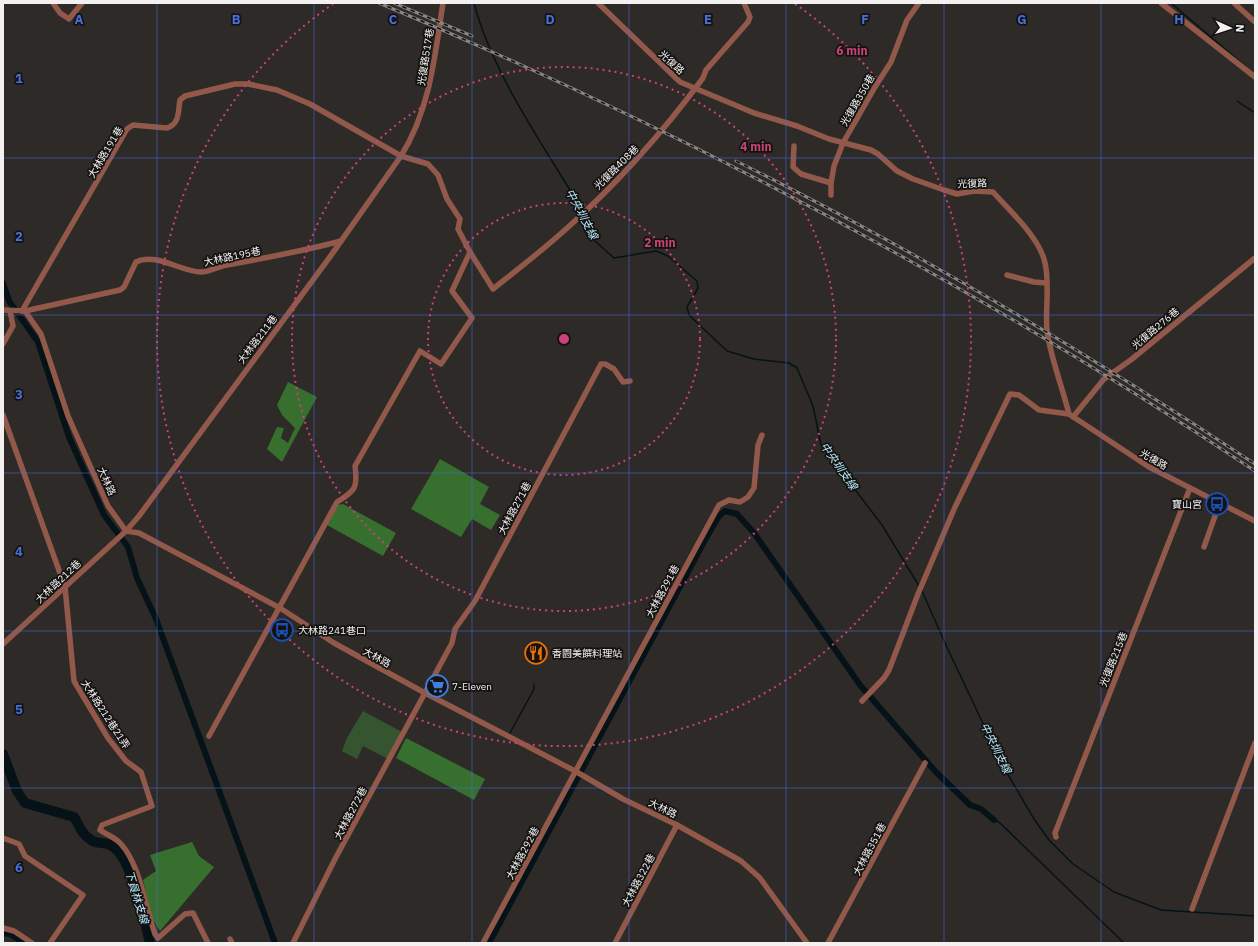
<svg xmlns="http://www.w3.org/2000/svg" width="1258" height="946" font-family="'IBM Plex Sans','Noto Sans TC',sans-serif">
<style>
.green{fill:#355530}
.forest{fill:#37702e}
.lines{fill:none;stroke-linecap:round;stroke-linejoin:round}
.stream{stroke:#051318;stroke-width:1.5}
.canal{stroke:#051318;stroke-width:6}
.river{stroke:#051318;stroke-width:10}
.minor{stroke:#92594a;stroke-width:5.5}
.rail-casing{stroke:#878583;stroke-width:3}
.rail{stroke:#141312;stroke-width:1.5;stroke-dasharray:4.5;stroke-linecap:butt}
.grid{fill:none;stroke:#486fdd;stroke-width:1;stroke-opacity:0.55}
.ring{fill:none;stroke:#cc4379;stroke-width:2;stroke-dasharray:2 4}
.labels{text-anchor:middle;stroke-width:3.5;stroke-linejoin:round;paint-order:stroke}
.street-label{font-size:10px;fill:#f3f1f0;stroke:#141312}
.poi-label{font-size:10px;fill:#f3f1f0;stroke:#141312;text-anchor:start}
.water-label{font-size:11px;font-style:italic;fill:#b7e9fc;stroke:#141312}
.grid-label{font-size:13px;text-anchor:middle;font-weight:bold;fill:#486fdd;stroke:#141312;stroke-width:3.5;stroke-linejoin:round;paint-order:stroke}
.centre{fill:#cc4379;stroke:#141312;stroke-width:2}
.ring-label{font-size:12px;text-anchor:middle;font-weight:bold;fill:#cc4379;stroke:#141312;stroke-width:3.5;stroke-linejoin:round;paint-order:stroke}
</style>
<rect width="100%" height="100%" fill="#2d2a28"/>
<path class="green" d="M363 711 402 732 388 759 363 746 357 759 342 751 347 738Z"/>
<g class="forest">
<path d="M288 382 317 397 282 462 267 449 277 427 284 428 281 438 288 443 295 428 282 415 277 405Z"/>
<path d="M440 459 489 487 480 504 500 515 491 530 472 519 461 537 411 509Z"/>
<path d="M343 504 396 533 383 556 327 525 338 505Z"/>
<path d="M406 738 485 779 474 800 396 758Z"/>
<path d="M192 842 199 856 214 867 160 931 152 918 143 880 156 871 150 855Z"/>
</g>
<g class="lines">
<g class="stream">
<path d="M474 3C492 72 541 142 578 203L581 213"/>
<path d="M1171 3 1246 67"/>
<path d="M1237 101 1255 113"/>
<path d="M583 216 595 241 614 258 656 251 668 256 697 281 698 288 687 307 689 315 727 351 754 359 789 363 797 368 813 406 821 445 882 525 919 586"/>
<path d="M922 591 945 643 1003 766 1034 819 1049 840 1073 864 1114 892 1161 910 1255 916"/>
<path d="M510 733 534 689V684"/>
<path d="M994 820 999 822 1124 943"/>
</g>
<g class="canal">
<path d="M3 283 9 301 38 342 69 437 104 515 128 547 137 578 156 619 275 943"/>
<path d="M3 933 10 934 24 943"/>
<path d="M489 943 705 540 719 516 725 511 737 514 754 533 860 685 935 771 970 805 981 809 994 820"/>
</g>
<path class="river" d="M3 754 17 791 25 803 74 817C80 826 81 834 91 840 100 846 107 839 118 851 133 867 145 921 150 943"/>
<g class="minor">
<path d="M53 3 60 13 69 19 82 3"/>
<path d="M598 3 680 82 754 113 797 126 829 139 871 150 878 154 897 171 913 179 944 190 957 194 974 191 993 192C1010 211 1040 238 1045 263 1050 283 1045 309 1047 331 1051 359 1062 386 1069 414L1149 467 1255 521"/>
<path d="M1161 3 1255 77"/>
<path d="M1234 3 1255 22"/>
<path d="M794 146 793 167 801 174 831 183"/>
<path d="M831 195V183L834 166 843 143 875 87 891 62 907 20 919 3"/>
<path d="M470 252 493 289C518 269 543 250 566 229 617 184 663 132 703 78L706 70 748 22 750 17 744 3"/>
<path d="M1007 275 1034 282 1046 283"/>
<path d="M3 310 25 311 41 334 68 416 108 506 126 531 139 533 280 608 334 643 425 693 575 771 623 799 677 825 741 861 760 878 807 943"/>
<path d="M22 311 127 129 133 125 167 128C180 124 178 111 180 100L185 96 235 84H248L277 90 310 104 401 156 428 164 438 175 447 199 460 219 458 229 470 252 452 291 472 318 441 364 420 351 355 466C358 488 355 491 337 502L209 736"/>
<path d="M25 311 120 290 124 287 136 262C156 252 181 272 201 272 210 272 219 266 227 265 266 258 303 251 341 241"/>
<path d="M3 344 13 326 10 311"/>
<path d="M3 415 65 587 74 681 108 738 126 761 141 772 152 806 102 825 100 830C107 835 115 837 121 844 140 865 145 906 155 934L158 938 185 914 193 913 208 943"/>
<path d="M1073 417 1104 379 1132 359 1255 258"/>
<path d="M1204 547 1220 502"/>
<path d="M3 644 126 531 139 516 332 254 401 156C430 110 435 55 443 3"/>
<path d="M862 701 884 678 889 670 918 594 955 507 1010 394 1019 395 1039 410 1069 414"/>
<path d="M1056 837 1055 833 1190 488"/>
<path d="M3 838 19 844 25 856 83 895 50 943"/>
<path d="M1192 909 1255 743"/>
<path d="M3 928 14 931 32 943"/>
<path d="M230 939 232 943"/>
<path d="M293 943 335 859 452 643 455 629 475 601 601 364H605L614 369 623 382 630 381"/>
<path d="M483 943 719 505 729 500 740 502 748 497 754 488 758 445 762 435"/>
<path d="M615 943 677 825"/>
<path d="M828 943 925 763"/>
</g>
<g class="rail-casing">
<g id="rail">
<path d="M379 3C685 131 979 288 1255 471"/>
<path d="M394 3 472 36"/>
<path d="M736 161C915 250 1088 353 1255 464"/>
</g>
</g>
<use href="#rail" class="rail"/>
</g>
<path class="grid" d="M157 3V943M314 3V943M472 3V943M629 3V943M786 3V943M944 3V943M1101 3V943M3 158H1255M3 315H1255M3 473H1255M3 631H1255M3 788H1255"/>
<g class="ring">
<circle cx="564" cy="339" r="136"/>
<circle cx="564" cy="339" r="272"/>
<path d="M795 4A407 407 0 1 1 333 4"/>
</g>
<defs>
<g id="bus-ring" transform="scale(1.15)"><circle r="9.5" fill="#141312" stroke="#1a4fb4" stroke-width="1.5"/><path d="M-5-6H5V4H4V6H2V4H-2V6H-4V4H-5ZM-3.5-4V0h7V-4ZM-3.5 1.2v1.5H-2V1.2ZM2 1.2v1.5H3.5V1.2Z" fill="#1a4fb4"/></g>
<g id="restaurant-ring" transform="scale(1.15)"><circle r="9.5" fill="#141312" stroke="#e8710a" stroke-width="1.5"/><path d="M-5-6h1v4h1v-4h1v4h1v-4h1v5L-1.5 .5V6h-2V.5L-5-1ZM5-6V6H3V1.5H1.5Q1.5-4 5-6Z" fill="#e8710a"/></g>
<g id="supermarket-ring" transform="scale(1.15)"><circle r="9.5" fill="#141312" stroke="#3f7fe0" stroke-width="1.5"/><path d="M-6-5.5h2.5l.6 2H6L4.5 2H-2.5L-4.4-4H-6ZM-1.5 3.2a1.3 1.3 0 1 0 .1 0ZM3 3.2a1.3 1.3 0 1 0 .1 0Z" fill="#3f7fe0"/></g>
</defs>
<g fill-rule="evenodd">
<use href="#bus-ring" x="1217" y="504"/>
<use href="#bus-ring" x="282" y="630"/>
<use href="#restaurant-ring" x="536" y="653"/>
<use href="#supermarket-ring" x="437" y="686"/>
</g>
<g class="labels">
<g class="street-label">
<text transform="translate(425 57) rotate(-81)" y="4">光復路517巷</text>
<text transform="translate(672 62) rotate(43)" y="4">光復路</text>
<text transform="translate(857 100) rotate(-60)" y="4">光復路350巷</text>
<text transform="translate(105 152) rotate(-59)" y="4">大林路191巷</text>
<text transform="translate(616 167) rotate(-45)" y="4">光復路408巷</text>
<text transform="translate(972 183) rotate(-2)" y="4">光復路</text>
<text transform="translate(232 256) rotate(-12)" y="4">大林路195巷</text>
<text transform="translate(1155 328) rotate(-40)" y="4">光復路276巷</text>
<text transform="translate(257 339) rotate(-53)" y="4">大林路211巷</text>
<text transform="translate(1154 459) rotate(30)" y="4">光復路</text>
<text transform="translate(107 481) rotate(66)" y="4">大林路</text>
<text transform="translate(514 508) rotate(-62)" y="4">大林路271巷</text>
<text transform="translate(58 581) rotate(-43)" y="4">大林路212巷</text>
<text transform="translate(662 591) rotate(-62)" y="4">大林路291巷</text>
<text transform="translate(377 657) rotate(29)" y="4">大林路</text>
<text transform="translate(1113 659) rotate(-68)" y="4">光復路215巷</text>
<text transform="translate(106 714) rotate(57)" y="4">大林路212巷21弄</text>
<text transform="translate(663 808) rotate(26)" y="4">大林路</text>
<text transform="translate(350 813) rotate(-62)" y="4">大林路272巷</text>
<text transform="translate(869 849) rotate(-62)" y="4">大林路351巷</text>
<text transform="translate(522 853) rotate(-62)" y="4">大林路292巷</text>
<text transform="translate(638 880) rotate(-62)" y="4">大林路322巷</text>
</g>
<g class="poi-label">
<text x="1202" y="508" text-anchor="end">寶山宮</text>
<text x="298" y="634">大林路241巷口</text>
<text x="552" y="657">香園美饌料理站</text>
<text x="452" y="690">7-Eleven</text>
</g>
<g class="water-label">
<text transform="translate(582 214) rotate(62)" y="4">中央圳支線</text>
<text transform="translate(839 466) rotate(55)" y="4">中央圳支線</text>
<text transform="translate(996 748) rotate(64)" y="4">中央圳支線</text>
<text transform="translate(137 897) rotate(73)" y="4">下員林支線</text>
</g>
</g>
<g class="grid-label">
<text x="79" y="24">A</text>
<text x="236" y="24">B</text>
<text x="393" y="24">C</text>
<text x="550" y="24">D</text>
<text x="708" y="24">E</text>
<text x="865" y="24">F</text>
<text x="1022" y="24">G</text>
<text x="1179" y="24">H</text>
<text x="19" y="83">1</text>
<text x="19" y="241">2</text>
<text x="19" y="399">3</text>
<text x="19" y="556">4</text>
<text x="19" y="714">5</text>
<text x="19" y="872">6</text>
</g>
<circle cx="564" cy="339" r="6" class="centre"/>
<g class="ring-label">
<text x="852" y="55">6 min</text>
<text x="756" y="151">4 min</text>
<text x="660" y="247">2 min</text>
</g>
<rect width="1258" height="946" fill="none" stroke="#f3f1f0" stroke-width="8"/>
<g transform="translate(1230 28) rotate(93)" stroke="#141312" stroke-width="3" paint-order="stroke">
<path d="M0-3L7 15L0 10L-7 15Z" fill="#f3f1f0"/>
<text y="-6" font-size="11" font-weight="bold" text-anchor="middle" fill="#f3f1f0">N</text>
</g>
</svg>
